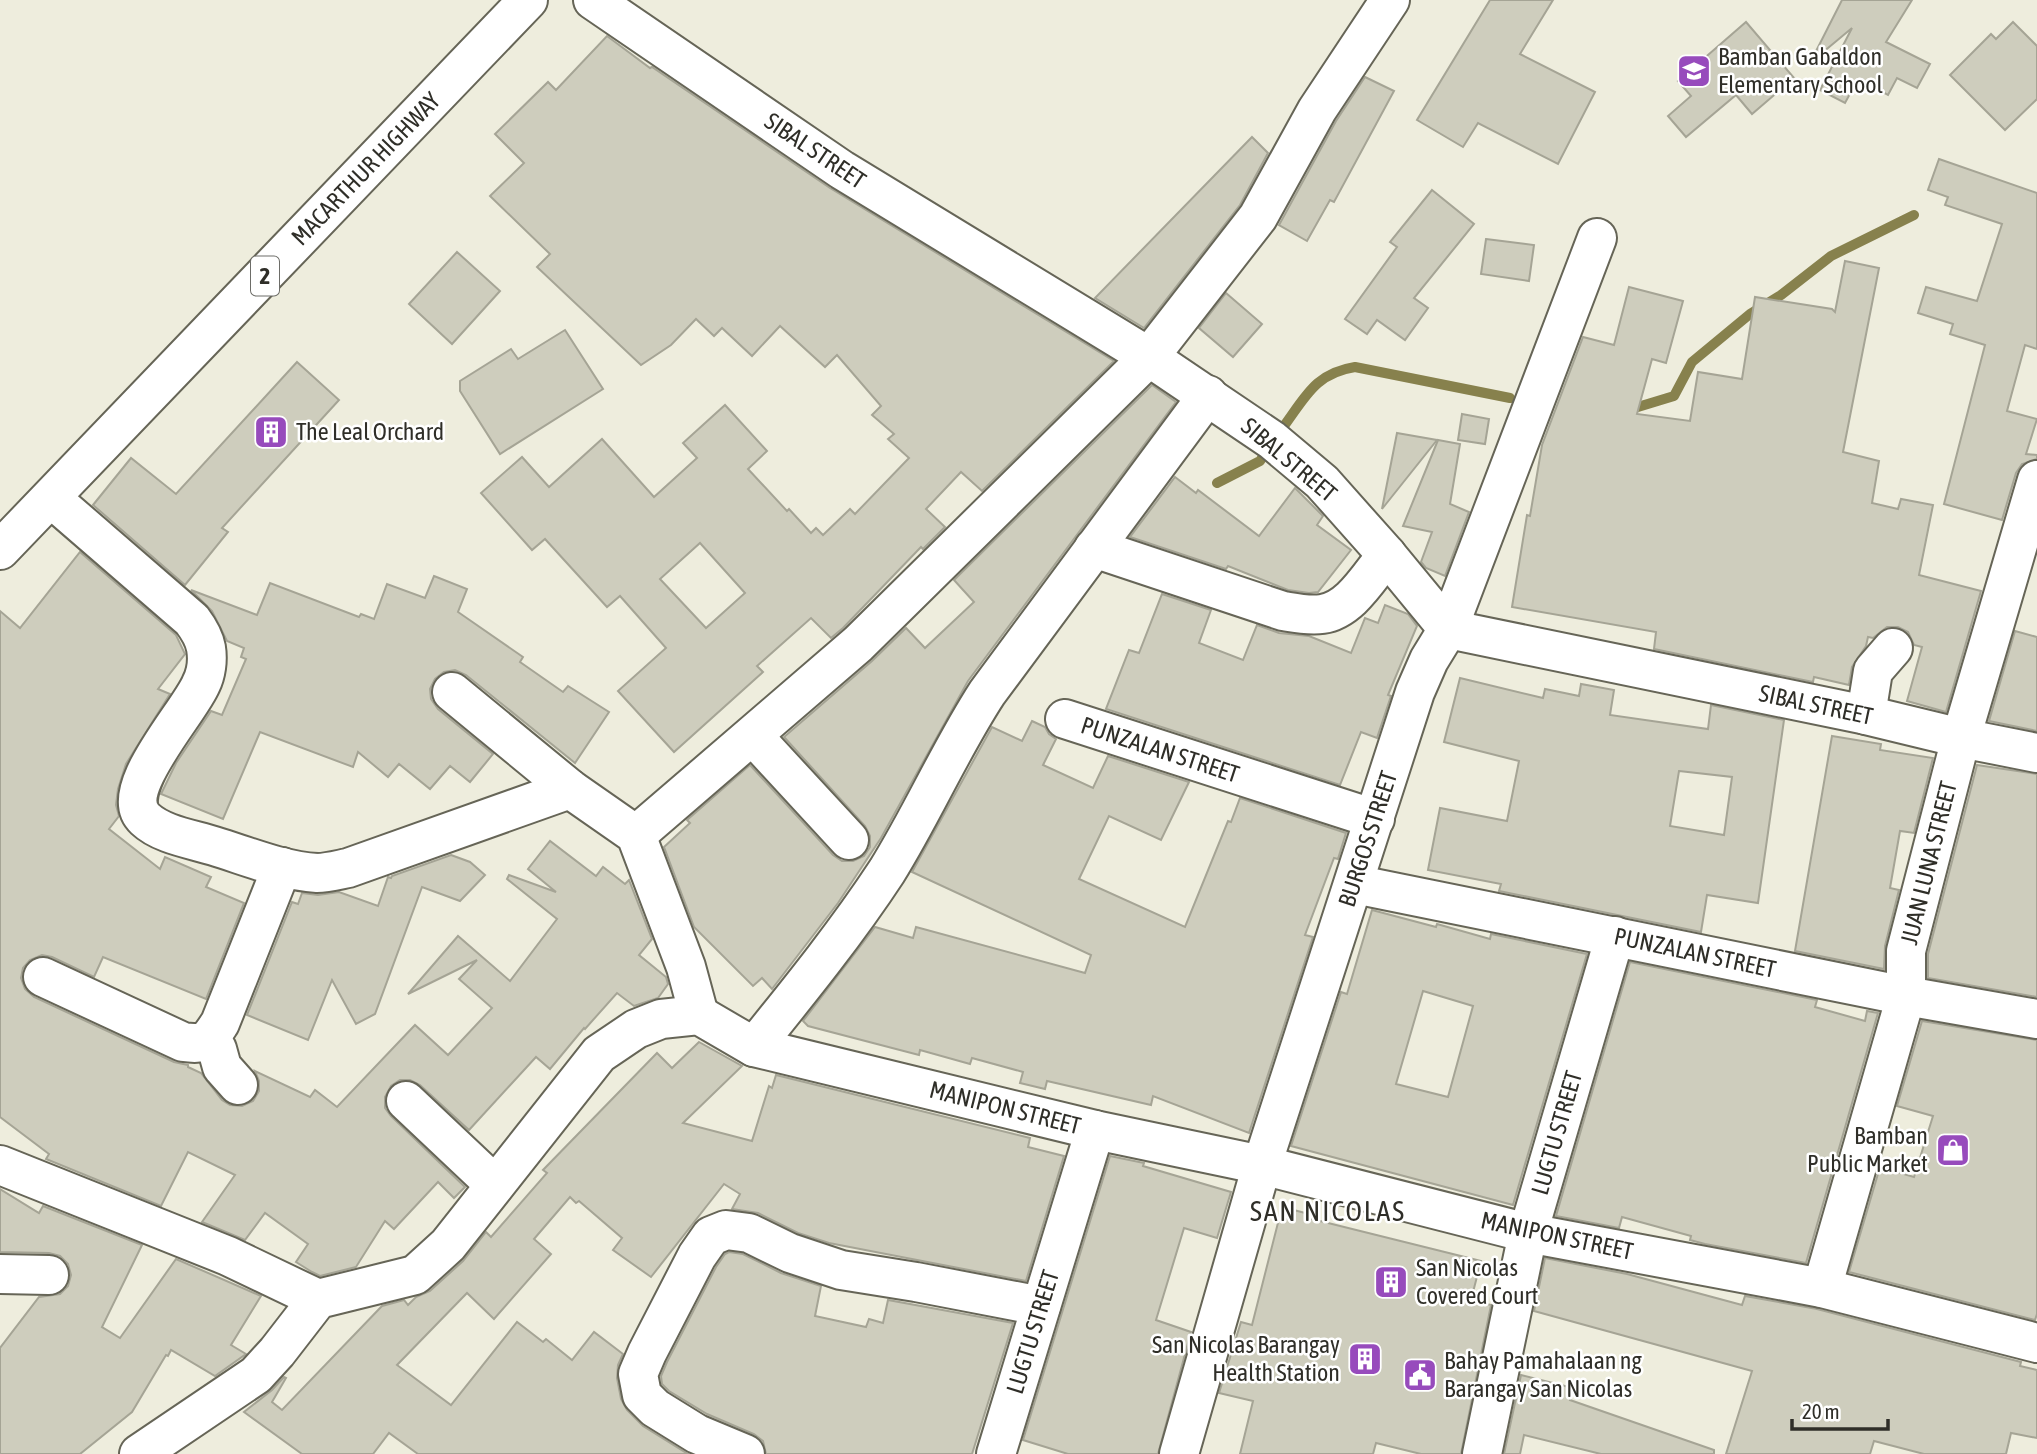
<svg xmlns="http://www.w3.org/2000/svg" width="2037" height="1454" font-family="'Asap Condensed',sans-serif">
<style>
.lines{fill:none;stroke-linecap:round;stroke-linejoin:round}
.stream{stroke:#87814d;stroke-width:10}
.building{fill:#cecdbd;stroke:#a5a495;stroke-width:2;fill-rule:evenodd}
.minor-casing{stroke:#666557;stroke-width:42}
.highway-casing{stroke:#666557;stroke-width:42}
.minor{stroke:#fff;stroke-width:38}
.highway{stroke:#fff;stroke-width:38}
.labels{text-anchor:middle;stroke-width:5;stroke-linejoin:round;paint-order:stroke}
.shield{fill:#fff;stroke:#6d6d68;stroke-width:2}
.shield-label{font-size:23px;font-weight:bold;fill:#2f2e28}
.poi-label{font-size:24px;fill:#2f2e28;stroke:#fff;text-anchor:start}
.street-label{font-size:24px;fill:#2f2e28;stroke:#fff}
.quarter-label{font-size:28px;letter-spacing:2px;fill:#2f2e28;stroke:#fff}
</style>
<rect width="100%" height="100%" fill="#eeeddd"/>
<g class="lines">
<g class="stream">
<path d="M1628 410 1674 396 1692 362 1750 314 1781 295 1831 256 1914 215"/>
<path d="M1284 426C1306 396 1316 373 1355 367L1510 398"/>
<path d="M1217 483 1260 461 1268 449"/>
</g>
</g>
<g class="building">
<path d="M1490 0H1553L1520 54 1595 92 1558 164 1478 123 1463 147 1417 120Z"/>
<path d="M1842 0H1912L1886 42 1930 64 1917 88 1897 78 1888 95 1858 79 1845 103 1820 90 1852 28 1810 63Z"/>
<path d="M1746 22 1794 78 1752 114 1736 95 1686 137 1668 116 1691 96 1678 81Z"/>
<path d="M2013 22 2037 46V99L2005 130 1950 75 1991 34 1996 39Z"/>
<path d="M607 36 650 68 652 67 830 188 1114 361 982 491 961 472 926 509 945 527 923 549 921 547 843 628 831 638 811 618 757 666 763 672 674 752 618 691 666 648 620 596 607 607 545 539 532 550 481 493 522 457 549 487 602 439 654 497 697 458 683 443 725 405 767 451 748 469 787 511 789 509 811 533 816 528 823 535 850 509 855 514 909 458 888 439 894 434 872 415 881 406 837 355 825 367 780 326 752 356 722 328 714 336 696 319 671 345 641 365 537 267 550 254 490 196 524 163 495 134 548 82 556 90ZM700 543 745 593 706 628 660 579Z"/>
<path d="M1365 77 1394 91 1334 202 1330 200 1307 241 1279 225 1336 121Z"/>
<path d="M1252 137 1268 153 1240 205 1144 328 1095 298Z"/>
<path d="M1939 159 2037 193V349L2025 345 2007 411 2037 419 2026 454 2037 455V459L2022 464 2016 473 2002 520 1944 504 1985 345 1950 334 1953 324 1918 313 1926 287 1977 301 2002 224 1945 205 1948 197 1928 190Z"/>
<path d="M1432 190 1474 224 1414 298 1428 308 1405 340 1377 320 1367 334 1345 319 1397 247 1390 242Z"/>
<path d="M1486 239 1534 245 1529 281 1481 274Z"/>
<path d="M457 252 500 291 452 344 409 304Z"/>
<path d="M1845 261 1879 268 1843 452 1879 461 1872 503 1898 509 1901 499 1933 505 1919 575 1981 591 1946 712 1907 701 1922 647 1914 645 1908 632 1898 627H1887L1873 638 1868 637 1866 646 1852 667 1849 685 1814 677 1813 682 1654 649 1656 632 1512 607 1527 515 1530 516 1542 445 1583 337 1614 345 1629 287 1683 301 1666 363 1652 359 1637 414 1690 421 1698 372 1742 379 1755 297 1832 309 1835 312Z"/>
<path d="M1226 293 1262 324 1233 357 1199 328Z"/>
<path d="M565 330 603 389 500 454 460 391V381L511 349 518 359Z"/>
<path d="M297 362 339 400 222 528 228 532 185 585 93 505 131 458 176 494Z"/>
<path d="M1152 385 1176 402 968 681 881 838 838 903 772 989 762 978 753 986 694 927 664 847 690 823 687 820 750 765 833 855 842 861H853L864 856 870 847V836L865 826 784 737 872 661 906 628 925 648 974 602 954 580Z"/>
<path d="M1462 414 1489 419 1485 444 1458 440Z"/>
<path d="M1397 433 1437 440 1382 509Z"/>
<path d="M1438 440 1460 444 1450 504 1469 512 1445 576 1426 568 1421 562 1432 532 1403 526Z"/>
<path d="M1175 477 1196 493 1198 490 1259 536 1295 488 1323 516 1317 525 1351 550 1318 592 1309 593 1288 590 1228 566 1226 569 1130 537Z"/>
<path d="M80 552 176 635 185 654 158 689 170 694 126 764 118 789 116 805 119 816 109 829 160 869 165 857 211 877 206 887 244 903 206 999 103 957 94 977 52 957 42 955 30 960 23 968 21 978 25 989 34 997 174 1062 188 1065V1067L201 1073 222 1100 230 1105 242 1106 253 1101 259 1091V1081L255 1071 310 1097 315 1090 337 1107 415 1025 448 1055 492 1008 459 979 477 960 408 994 458 936 510 981 557 919 507 879 509 875 556 892 528 869 550 841 596 876 603 867 625 884 629 880 652 939 639 955 666 977 668 984 658 998 634 1006 617 993 585 1029 584 1028 550 1069 536 1057 469 1130 420 1085 410 1080H400L391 1086 385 1097V1108L391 1116 465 1187 454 1198 438 1182 394 1229 385 1221 356 1267 320 1276 312 1272 296 1262 308 1244 265 1213 245 1240 202 1222 235 1175 188 1152 161 1206 46 1159 49 1154 0 1117V611L20 628Z"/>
<path d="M434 576 467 589 458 612 523 657 520 662 563 692 568 686 609 712 575 763 466 675 455 670 444 672 435 679 430 689 431 699 438 709 493 754 470 782 450 766 430 789 399 764 388 777 358 752 353 767 260 732 223 819 161 794 176 763 211 711 222 715 246 659 241 657 244 648 227 641 212 611 191 590 257 615 270 583 359 617 361 614 374 619 387 584 425 598Z"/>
<path d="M1162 594 1211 610 1199 643 1243 660 1257 625 1279 633 1309 636 1351 653 1365 618 1378 623 1385 605 1408 614 1417 626 1388 695 1391 696 1377 738 1361 732 1340 785 1106 709 1129 650 1139 653Z"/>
<path d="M2015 631 2037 637V731L1989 721Z"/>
<path d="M1460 678 1543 698 1545 689 1579 696 1581 684 1614 690 1610 715 1708 729 1711 705 1784 720 1758 903 1707 895 1701 932 1499 891 1501 884 1428 870 1440 808 1507 821 1519 761 1444 742ZM1679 771 1732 777 1724 835 1670 826Z"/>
<path d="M1032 721 1045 727 1049 734 1056 739 1043 765 1093 788 1108 756 1189 782 1161 840 1109 816 1079 879 1185 927 1228 821 1231 822 1240 798 1346 833 1338 859 1334 858 1305 935 1313 937 1249 1133 1153 1096 1151 1105 1047 1081 1045 1089 1020 1083 1023 1072 972 1058 970 1064 920 1050 919 1055 808 1026 803 1021 875 927 913 938 916 927 1085 973 1091 955 912 872 992 727 1022 741Z"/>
<path d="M1832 736 1881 744 1880 750 1933 758 1914 833 1900 831 1890 888 1899 890 1885 946 1884 969 1795 951Z"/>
<path d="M1977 765 2037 774V997L1928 978V954Z"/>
<path d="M451 855 470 862 485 875 460 901 422 887 375 1014 356 1024 332 980 308 1040 247 1015 292 902 298 904 302 893 318 895 339 892 378 906 388 877 391 878 392 876Z"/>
<path d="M1372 910 1436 927 1437 924 1490 939 1491 934 1587 954 1513 1205 1291 1146 1341 992 1347 994ZM1423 991 1473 1006 1448 1097 1396 1084Z"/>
<path d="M1630 962 1817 1000 1815 1007 1865 1021 1867 1011 1878 1013 1806 1263 1705 1244 1690 1240 1691 1236 1622 1217 1619 1228 1556 1216Z"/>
<path d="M1922 1021 2037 1040V1314L2035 1320 1849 1272 1880 1167 1914 1177 1933 1116 1897 1106Z"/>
<path d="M699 1042 742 1066 683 1123 752 1141 769 1086 772 1088 776 1075 1030 1138 1028 1147 1064 1156 1026 1281 829 1243 798 1233 758 1213 732 1209 740 1194 724 1184 651 1277 613 1250 622 1238 579 1201 576 1203 570 1197 534 1239 551 1254 494 1319 467 1293 397 1365 451 1405 517 1322 543 1342 546 1339 572 1360 594 1332 623 1354 618 1365 617 1378 621 1399 627 1410 643 1426 688 1454H418L389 1433 373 1454H302L244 1412 272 1390 284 1377 286 1378 272 1402 282 1410 382 1306 404 1300 408 1305 416 1297 430 1291 463 1261 486 1232 491 1237 547 1173 543 1170 657 1053 672 1068Z"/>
<path d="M1110 1156 1144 1163 1143 1166 1231 1192 1217 1238 1184 1228 1156 1320 1191 1332 1158 1454H1068L1023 1440Z"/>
<path d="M0 1189 39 1213 43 1206 142 1245 102 1327 120 1338 176 1259 261 1296 231 1345 246 1354 215 1376 171 1350 168 1356 166 1355 132 1412 80 1454H0V1348L39 1297 60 1294 68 1286 71 1275 68 1264 60 1256 49 1253 0 1252Z"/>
<path d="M1282 1207 1313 1215 1312 1219 1481 1261 1471 1300 1491 1305 1461 1454H1421L1376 1443 1373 1454H1240L1253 1401 1219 1393 1241 1322 1252 1325Z"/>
<path d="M729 1252 743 1254 781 1273 821 1286 815 1316 866 1327 869 1319 883 1323 888 1300 1013 1323 972 1454H766L763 1441 754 1434 707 1414 669 1391 662 1384 661 1376 667 1362 716 1267 725 1254Z"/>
<path d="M1545 1258 1627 1274 1742 1305 1745 1296 1817 1309 2021 1362 2020 1366 2037 1370V1438L2011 1433 2006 1454H1924L1874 1441 1870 1454H1726L1752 1371 1534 1311Z"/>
<path d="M1521 1375 1573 1388 1570 1400 1714 1450V1454H1601L1524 1435 1520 1454H1504Z"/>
</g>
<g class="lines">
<g class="minor-casing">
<g id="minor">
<path d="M593 0 842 170 1149 357 1272 440 1322 482 1387 555 1448 629 1866 715 1961 738 2037 753"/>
<path d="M51 498 192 620C198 628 204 637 206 648 208 660 206 674 201 684 189 713 115 791 145 819 162 835 192 839 214 846 247 856 282 871 317 873 327 873 338 870 348 868L570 789"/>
<path d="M1094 548 1283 611C1295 613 1309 616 1322 614 1351 610 1369 576 1387 555"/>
<path d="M452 692 570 789 636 835 686 967 699 1015"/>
<path d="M1866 715 1873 671 1893 648"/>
<path d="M1065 719 1375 819"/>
<path d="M753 736 849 840"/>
<path d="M636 835 858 644 1149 357 1258 217 1317 110 1390 0"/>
<path d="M1354 884 1906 996 2037 1019"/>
<path d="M43 977 183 1042C206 1045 208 1041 220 1023L282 867"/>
<path d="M209 1039 217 1049 222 1067 238 1085"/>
<path d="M754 1047C800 990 847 932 887 871 923 813 950 750 987 693L1208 395"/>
<path d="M406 1101 495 1185"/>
<path d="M0 1165 228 1256 318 1299"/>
<path d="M0 1274 49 1275"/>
<path d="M1822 1288 1906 996V951L1961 738 2037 480"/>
<path d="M139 1454 256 1375 277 1352 318 1299 415 1275 448 1245 599 1054 636 1029 661 1019 699 1015 754 1047 1095 1130 1262 1165 1528 1233 1822 1288 2037 1343"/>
<path d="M745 1454 697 1434 655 1408 642 1395 638 1374 647 1353 697 1256 711 1236 726 1230 749 1233 790 1253 841 1270 916 1282 1041 1306"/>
<path d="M996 1454 1095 1130"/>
<path d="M1179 1454 1262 1165 1415 692 1429 660 1448 629 1597 238"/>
<path d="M1482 1454 1528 1233 1615 936"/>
</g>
</g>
<g class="highway-casing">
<path id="highway" d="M0 550 528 0"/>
</g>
<use href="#minor" class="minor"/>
<use href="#highway" class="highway"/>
</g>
<defs>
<g id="school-square" transform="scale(1.75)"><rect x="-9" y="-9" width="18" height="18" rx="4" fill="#974bbc" stroke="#fff"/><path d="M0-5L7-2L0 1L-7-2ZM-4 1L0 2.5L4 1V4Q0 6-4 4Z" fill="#fff"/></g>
<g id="building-square" transform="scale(1.75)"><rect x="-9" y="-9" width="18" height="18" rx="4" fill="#974bbc" stroke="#fff"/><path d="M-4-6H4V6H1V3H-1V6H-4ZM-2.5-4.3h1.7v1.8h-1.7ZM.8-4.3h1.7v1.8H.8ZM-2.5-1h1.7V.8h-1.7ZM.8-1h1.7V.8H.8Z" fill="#fff"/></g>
<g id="shop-square" transform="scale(1.75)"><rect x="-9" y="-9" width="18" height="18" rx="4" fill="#974bbc" stroke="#fff"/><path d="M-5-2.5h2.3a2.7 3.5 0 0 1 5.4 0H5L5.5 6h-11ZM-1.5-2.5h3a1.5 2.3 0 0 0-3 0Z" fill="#fff"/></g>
<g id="civic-square" transform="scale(1.75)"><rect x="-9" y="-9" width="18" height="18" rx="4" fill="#974bbc" stroke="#fff"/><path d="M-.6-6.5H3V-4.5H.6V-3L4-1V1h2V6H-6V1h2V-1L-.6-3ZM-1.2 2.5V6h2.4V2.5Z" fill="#fff"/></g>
</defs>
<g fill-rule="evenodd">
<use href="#school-square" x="1694" y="71"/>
<use href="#building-square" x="271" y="432"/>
<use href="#shop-square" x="1953" y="1150"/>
<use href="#building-square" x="1391" y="1282"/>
<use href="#building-square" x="1365" y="1359"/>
<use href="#civic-square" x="1420" y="1375"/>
</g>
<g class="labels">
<rect class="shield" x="251" y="256.5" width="28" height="39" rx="5"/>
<g class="shield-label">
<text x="265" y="284">2</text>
</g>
<g class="poi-label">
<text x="1718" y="65">Bamban Gabaldon<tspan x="1718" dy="28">Elementary School</tspan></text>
<text x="296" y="440">The Leal Orchard</text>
<text x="1928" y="1144" text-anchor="end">Bamban<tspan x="1928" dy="28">Public Market</tspan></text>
<text x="1416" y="1276">San Nicolas<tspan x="1416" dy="28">Covered Court</tspan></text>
<text x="1340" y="1353" text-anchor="end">San Nicolas Barangay<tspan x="1340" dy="28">Health Station</tspan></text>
<text x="1444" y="1369">Bahay Pamahalaan ng<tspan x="1444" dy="28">Barangay San Nicolas</tspan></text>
</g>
<g class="street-label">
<text transform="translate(815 151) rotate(34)" y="8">SIBAL STREET</text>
<text transform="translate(366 169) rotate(-46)" y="8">MACARTHUR HIGHWAY</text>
<text transform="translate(1289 460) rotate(40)" y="8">SIBAL STREET</text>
<text transform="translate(1816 705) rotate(12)" y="8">SIBAL STREET</text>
<text transform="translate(1160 750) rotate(18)" y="8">PUNZALAN STREET</text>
<text transform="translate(1368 839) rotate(-72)" y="8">BURGOS STREET</text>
<text transform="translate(1929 863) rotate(-76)" y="8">JUAN LUNA STREET</text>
<text transform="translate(1695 953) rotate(12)" y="8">PUNZALAN STREET</text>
<text transform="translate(1005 1108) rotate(14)" y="8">MANIPON STREET</text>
<text transform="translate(1557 1133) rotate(-74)" y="8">LUGTU STREET</text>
<text transform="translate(1557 1236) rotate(12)" y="8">MANIPON STREET</text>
<text transform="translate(1033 1332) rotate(-73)" y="8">LUGTU STREET</text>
</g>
<g class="quarter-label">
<text x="1328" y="1221">SAN NICOLAS</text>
</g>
</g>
<path d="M1792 1419v10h96v-10" fill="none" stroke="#2f2e28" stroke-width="3.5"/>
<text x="1802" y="1419" font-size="21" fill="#2f2e28" stroke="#ffffff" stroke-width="5" paint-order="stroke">20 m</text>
</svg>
